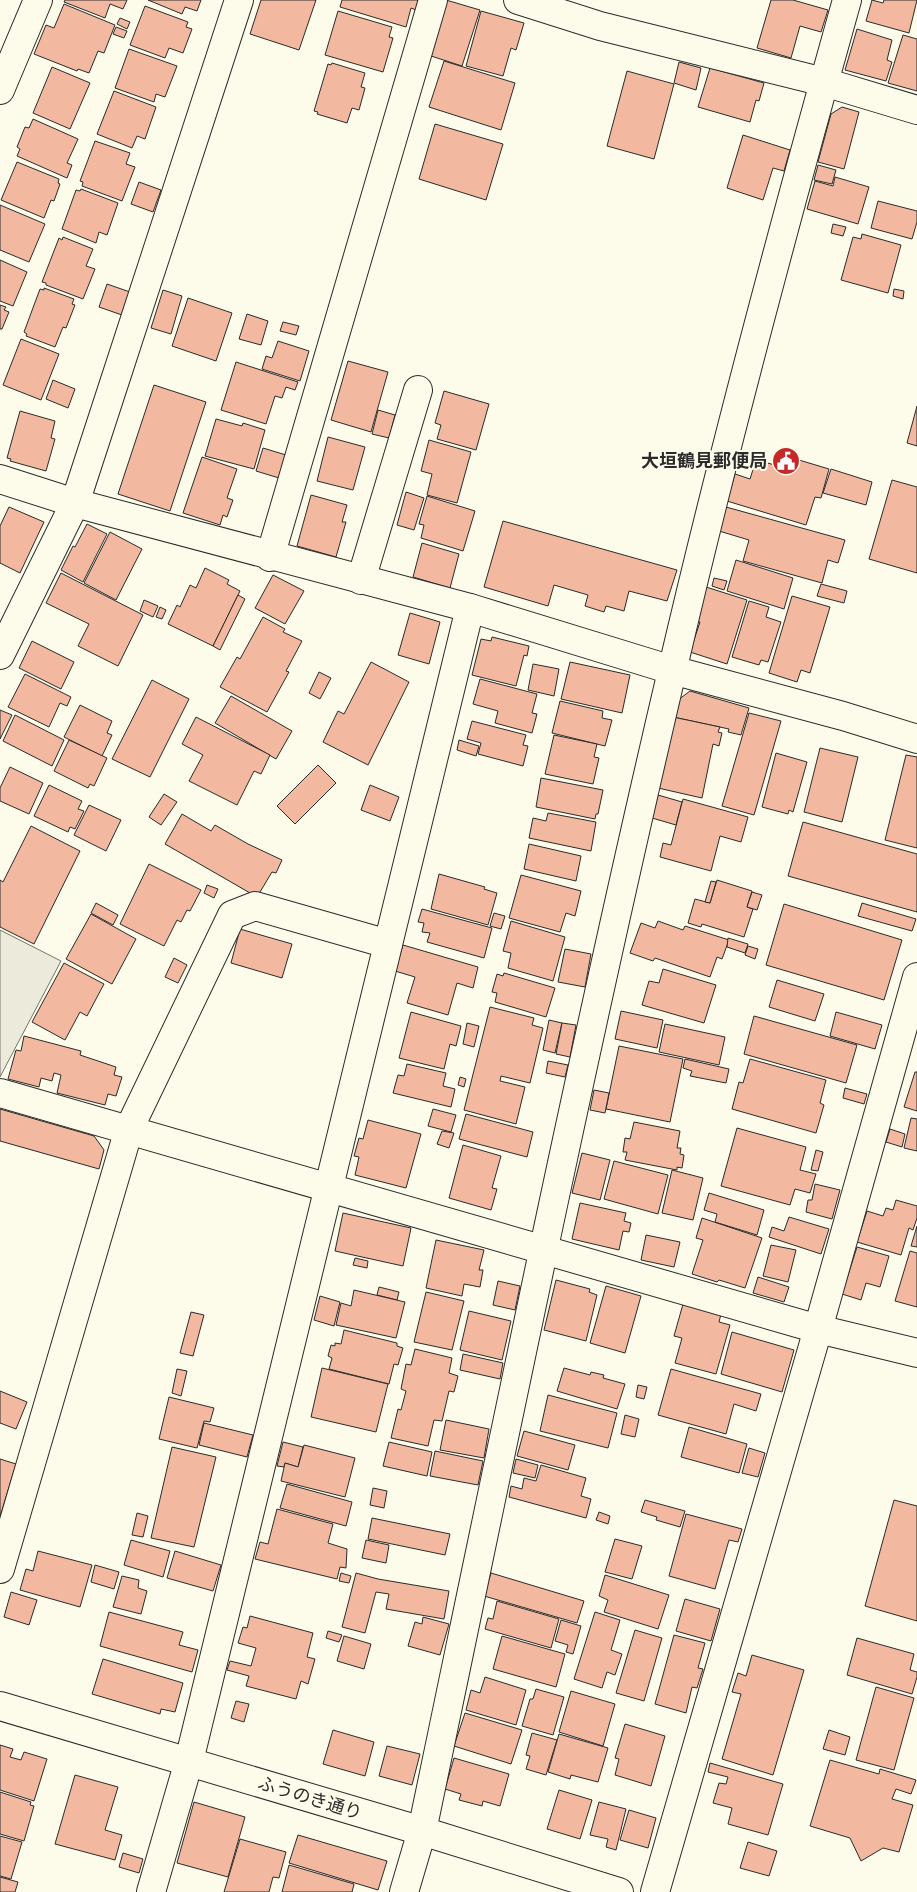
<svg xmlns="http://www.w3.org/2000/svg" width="917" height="1892" font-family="Ubuntu,'Noto Sans JP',sans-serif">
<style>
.green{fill:#ecebdb;stroke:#74746e}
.building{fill:#f2b8a0;stroke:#2b2b2b}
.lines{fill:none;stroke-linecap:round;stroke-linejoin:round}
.street-casing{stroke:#2b2b2b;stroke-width:30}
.secondary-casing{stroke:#2b2b2b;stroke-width:30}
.street{stroke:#fdfbea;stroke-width:28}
.secondary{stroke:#fdfbea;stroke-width:28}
.labels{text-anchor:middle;stroke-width:4;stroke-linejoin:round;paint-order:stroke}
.poi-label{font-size:18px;font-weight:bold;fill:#2b2b2b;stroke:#fdfbea;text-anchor:end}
.street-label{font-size:18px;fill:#2b2b2b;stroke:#fdfbea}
</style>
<rect width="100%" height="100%" fill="#fdfbea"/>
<path class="green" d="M0 930 61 961 0 1077Z"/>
<g class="building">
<path d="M65 0H127L123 9 110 4 105 18 64 2Z"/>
<path d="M148 0H201L197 11 185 7 182 14Z"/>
<path d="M261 0H316L299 50 250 34Z"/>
<path d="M342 0H418L416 10 411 8 406 27 340 7Z"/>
<path d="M446 0 480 10 462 66 428 55Z"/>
<path d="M771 0H793L828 10 821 32 800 26 791 58 757 48Z"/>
<path d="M872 0 883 3 884 0H917L909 33 866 21Z"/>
<path d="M64 4 115 25 104 53 98 51 89 73 78 69 77 71 34 54 46 25 54 28Z"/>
<path d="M145 6 188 22 186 27 192 29 183 53 169 48 165 58 130 45Z"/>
<path d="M338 11 392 27 389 37 393 38 383 72 325 55Z"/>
<path d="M481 11 524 23 516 50 511 48 503 76 466 66Z"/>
<path d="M120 18 130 22 127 29 117 24Z"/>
<path d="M116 27 127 31 124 38 113 34Z"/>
<path d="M857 29 892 40 887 60 892 62 886 81 845 70Z"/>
<path d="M903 35 917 39V91L888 83Z"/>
<path d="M129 49 177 66 165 97 156 94 154 102 115 88Z"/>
<path d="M444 61 515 83 501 130 429 107Z"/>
<path d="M679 62 701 68 696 90 674 83Z"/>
<path d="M332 63 365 73 361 87 365 88 359 110 352 108 347 123 317 114 318 112 314 111 328 64 331 65Z"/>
<path d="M52 67 90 83 70 129 33 113Z"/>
<path d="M710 68 764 83 759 101 756 100 750 122 698 107Z"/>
<path d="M627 71 674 84 654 159 607 146Z"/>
<path d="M114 91 156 107 145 139 137 136 132 148 97 134Z"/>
<path d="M842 107 859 112 844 169 818 162 831 114Z"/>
<path d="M33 119 78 139 67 163 72 165 67 178 17 156 20 149 17 147 25 127 29 128Z"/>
<path d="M435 124 503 144 486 200 419 179Z"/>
<path d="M743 135 790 150 784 171 773 168 763 200 727 188Z"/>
<path d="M95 141 130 153 126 164 135 167 122 201 82 186 83 182 80 181Z"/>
<path d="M17 162 59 179 58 183 60 184 54 201 51 200 44 218 1 200Z"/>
<path d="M818 165 836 170 832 184 814 180Z"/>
<path d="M835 177 869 187 858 224 807 209 815 181 833 186Z"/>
<path d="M139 182 161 190 153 212 131 204Z"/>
<path d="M81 189 118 203 107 235 99 232 96 243 62 229 76 190 80 191Z"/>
<path d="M878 201 917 211V222L912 239 871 228Z"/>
<path d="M0 205 45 224 29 262 0 250Z"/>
<path d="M833 224 846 227 843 236 831 233Z"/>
<path d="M862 234 901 245 888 293 841 280 853 237 861 239Z"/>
<path d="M63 237 93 249 86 266 95 269 83 299 46 285V283L42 282 59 238 62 240Z"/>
<path d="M0 260 27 272 13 306 0 301Z"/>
<path d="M107 284 130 292 122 315 99 307Z"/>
<path d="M44 288 74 299 72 304 75 305 66 328 63 327 55 347 26 336 27 334 24 332 40 289 44 290Z"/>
<path d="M894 289 904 291 903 299 893 296Z"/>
<path d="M163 290 182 296 171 334 151 328Z"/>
<path d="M188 298 232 313 216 361 172 346Z"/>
<path d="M0 305 6 307 4 310 9 312 2 329H0Z"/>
<path d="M247 314 268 321 261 345 239 339Z"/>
<path d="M283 322 299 326 296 335 280 331Z"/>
<path d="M21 339 59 354 41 400 3 385Z"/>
<path d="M278 341 309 351 300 381 262 369 266 356 272 358Z"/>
<path d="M348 361 388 372 371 432 331 420Z"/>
<path d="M236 362 298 382 295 390 286 387 282 398 275 396 266 424 221 410Z"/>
<path d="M53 380 75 389 68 408 46 399Z"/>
<path d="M154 385 206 402 170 511 118 494Z"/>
<path d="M444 391 489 404 476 450 437 439 441 425 435 423Z"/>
<path d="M917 406V446L907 443Z"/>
<path d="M378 410 395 415 389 438 372 434Z"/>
<path d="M20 411 55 421 51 438 55 439 46 471 10 461 11 459 7 458Z"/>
<path d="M216 419 242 426 243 423 265 430 254 469 205 456Z"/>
<path d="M328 437 365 447 353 490 317 481Z"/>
<path d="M429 440 471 452 457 503 427 495 432 474 421 471Z"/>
<path d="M263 448 286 455 279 478 256 471Z"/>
<path d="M779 454 829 469 821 498 815 497 806 525 727 501 735 474 750 479 756 460 775 465Z"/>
<path d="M202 457 237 469 227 498 233 500 227 517 223 515 220 525 183 513Z"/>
<path d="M831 469 872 482 866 505 823 493Z"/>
<path d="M892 480 917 487V573L869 559Z"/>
<path d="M406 492 424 498 414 530 397 525Z"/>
<path d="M311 495 347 505 342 522H346L336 557 297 546Z"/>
<path d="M427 496 475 511 463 551 421 538 424 525 419 524Z"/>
<path d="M9 507 44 522 20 573 0 563V526Z"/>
<path d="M726 507 845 540 838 563 828 560 822 583 743 561 749 540 719 531Z"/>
<path d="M503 521 677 570 667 601 629 591 624 611 606 606 604 612 585 606 588 595 554 585 548 606 484 587Z"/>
<path d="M87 524 107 534 83 582 61 570 73 546 75 547Z"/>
<path d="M110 532 142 549 116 600 84 583Z"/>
<path d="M422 543 459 554 450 588 413 577Z"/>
<path d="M736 560 793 578 784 609 727 591Z"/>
<path d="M205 568 229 580 227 584 240 591 213 646 168 624 177 605 180 607 190 585 196 588Z"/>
<path d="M61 573 143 615 118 666 78 646 89 624 46 603Z"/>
<path d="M273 575 304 591 285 624 255 608Z"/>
<path d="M714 578 727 581 724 590 712 586Z"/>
<path d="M821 584 847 591 844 603 817 596Z"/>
<path d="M706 587 747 600 727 664 690 652 700 622 696 621Z"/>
<path d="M238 595 245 599 220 650 213 646Z"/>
<path d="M792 596 830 607 810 673 801 670 797 682 769 673Z"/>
<path d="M144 600 158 606 153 617 140 611Z"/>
<path d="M749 601 769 607 766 617 781 622 768 662 761 660 759 665 732 657Z"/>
<path d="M160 607 166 610 162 619 156 617Z"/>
<path d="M410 613 440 622 429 664 398 655Z"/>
<path d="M263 617 285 629 283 632 302 641 286 671 289 672 267 712 220 687 237 657 240 659Z"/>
<path d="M492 637 529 646 527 656 524 655 516 686 472 675 481 639 491 641Z"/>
<path d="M32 641 74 662 61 689 19 668Z"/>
<path d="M371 662 409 682 368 765 323 742 338 711 344 714Z"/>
<path d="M570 662 630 675 622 713 561 699Z"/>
<path d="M533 664 559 669 554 696 528 690Z"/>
<path d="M319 672 331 678 320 699 309 693Z"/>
<path d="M25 674 71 697 67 706 60 703 49 727 8 707Z"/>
<path d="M480 679 537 694 532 713 537 714 532 733 495 723 498 711 473 704Z"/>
<path d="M152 680 189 699 150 777 112 759Z"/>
<path d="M690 691 749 708 741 735 728 732 729 729 673 717 678 700Z"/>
<path d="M231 696 292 731 276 759 215 723Z"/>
<path d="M560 701 603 711 602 718 612 720 605 746 552 733Z"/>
<path d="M80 705 112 721 107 733 112 735 102 756 64 737Z"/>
<path d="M0 710 12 715 0 739Z"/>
<path d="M749 713 781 721 754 815 722 806Z"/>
<path d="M15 715 64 740 52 766 3 741Z"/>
<path d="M196 717 270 755 261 774 254 771 237 805 189 781 203 755 182 744Z"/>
<path d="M673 717 720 727 718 732 722 733 719 746 713 744 702 798 658 788Z"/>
<path d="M472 721 526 735 523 745 528 746 523 766 478 754 481 743 467 739Z"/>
<path d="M554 735 597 744 594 757 599 758 593 784 545 774Z"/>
<path d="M69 740 107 758 94 786 90 784 88 788 54 771Z"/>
<path d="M459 740 479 746 476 756 457 750Z"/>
<path d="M820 748 858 757 842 822 804 812Z"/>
<path d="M776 753 807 762 793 812 789 810 788 814 762 807Z"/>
<path d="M906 755 917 757V848L885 840Z"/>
<path d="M318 765 336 783 295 824 277 806Z"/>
<path d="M10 767 43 783 29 814 0 801V788Z"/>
<path d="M541 778 603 790 598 814H596L595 819 536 807Z"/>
<path d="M49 785 82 801 78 809 84 811 75 829 70 827 68 832 34 816Z"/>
<path d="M370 785 399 797 390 821 361 810Z"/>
<path d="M164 794 177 802 161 825 149 817Z"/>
<path d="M658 795 682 802 676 825 652 818Z"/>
<path d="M683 799 748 817 741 842 720 836 711 871 660 857 663 843 671 845Z"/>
<path d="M89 805 121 820 106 851 74 835Z"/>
<path d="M548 813 596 822 591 851 529 838 533 818 546 821Z"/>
<path d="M182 814 211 831 215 825 248 844 282 860 276 873 272 872 257 897 165 844Z"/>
<path d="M803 822 917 854V912L788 876Z"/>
<path d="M31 826 80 851 34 944 0 927V880L3 882Z"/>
<path d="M529 844 581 856 576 881 524 869Z"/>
<path d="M149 864 201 890 190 911 187 910 181 922 177 920 164 946 120 924Z"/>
<path d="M439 874 485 887 484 889 497 893 488 925 431 909Z"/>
<path d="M521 875 581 891 575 916 566 913 560 932 509 918Z"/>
<path d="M717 880 752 891 747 907 753 909 744 937 702 924 701 927 688 923 695 899 710 903Z"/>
<path d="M711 881 716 882 710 903 705 902Z"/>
<path d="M207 885 218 889 214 898 204 893Z"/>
<path d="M752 892 762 895 757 910 747 907Z"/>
<path d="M96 903 118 915 113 925 91 913Z"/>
<path d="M862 903 916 919 912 931 858 916Z"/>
<path d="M784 904 902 940 884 1000 766 965Z"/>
<path d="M422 909 492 928 484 958 427 942 430 933 422 932 424 923 418 922Z"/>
<path d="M494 913 505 916 501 929 490 926Z"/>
<path d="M91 914 136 939 112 984 66 959Z"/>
<path d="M511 921 565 937 553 981 508 968 511 953 503 951Z"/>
<path d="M658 921 683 930 685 926 729 940 722 959 717 957 710 977 655 958 653 961 630 953 641 923 655 928Z"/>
<path d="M240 929 292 944 282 978 231 963Z"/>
<path d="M728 938 748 944 745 953 727 947Z"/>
<path d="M403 945 478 967 473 988 457 983 448 1015 407 1003 415 977 395 971Z"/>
<path d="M748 946 758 949 755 959 745 955Z"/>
<path d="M565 949 591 954 585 987 558 982Z"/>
<path d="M174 958 187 965 178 983 165 977Z"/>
<path d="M64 963 104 984 87 1016 80 1012 65 1040 32 1022Z"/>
<path d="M663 969 716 985 704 1023 642 1005 649 981 659 983Z"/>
<path d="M504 973 555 988 546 1017 495 1002 497 993 492 992 497 974 503 976Z"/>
<path d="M777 980 824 994 815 1021 769 1007Z"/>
<path d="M490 1007 534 1018 532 1025 543 1028 530 1083 501 1076 500 1081 525 1087 516 1124 464 1110Z"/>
<path d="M621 1011 663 1020 657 1048 615 1039Z"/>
<path d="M411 1012 461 1026 456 1046 450 1044 444 1069 399 1058Z"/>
<path d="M836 1012 882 1025 875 1049 830 1036Z"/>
<path d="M754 1016 857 1045 846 1083 744 1054Z"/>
<path d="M549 1020 562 1023 555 1053 543 1050Z"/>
<path d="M467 1023 479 1026 474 1047 463 1044Z"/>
<path d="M562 1023 576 1025 570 1057 556 1054Z"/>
<path d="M665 1024 725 1037 719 1065 659 1052Z"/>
<path d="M24 1036 81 1051 80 1055 116 1067 114 1075 122 1077 116 1096 108 1094 105 1105 57 1093 61 1075 54 1073 52 1081 41 1078 39 1087 8 1079 16 1050 21 1051Z"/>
<path d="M619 1046 683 1059 670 1122 606 1109Z"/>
<path d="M685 1059 729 1069 726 1083 690 1076 692 1071 683 1068Z"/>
<path d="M750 1059 826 1080 820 1103 824 1105 816 1133 732 1109 739 1082 743 1083Z"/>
<path d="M548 1061 568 1065 565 1077 546 1073Z"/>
<path d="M407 1064 446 1073 443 1086 455 1089 451 1107 393 1093 398 1075 404 1076Z"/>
<path d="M915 1072H917V1111L904 1107Z"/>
<path d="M460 1077 466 1079 464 1087 458 1085Z"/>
<path d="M845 1088 867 1094 864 1104 843 1098Z"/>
<path d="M594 1090 609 1093 605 1113 590 1110Z"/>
<path d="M0 1109 94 1136 104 1150 99 1169 0 1141Z"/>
<path d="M433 1109 456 1115 451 1132 428 1126Z"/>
<path d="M466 1114 533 1132 527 1157 459 1139Z"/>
<path d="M911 1118 917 1119V1151L904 1148Z"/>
<path d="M368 1120 421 1134 406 1188 355 1175 359 1157 354 1156 359 1138 363 1139Z"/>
<path d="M634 1122 680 1131 677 1148H681L680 1154 684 1155 682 1168 677 1167V1170L625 1160 627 1152H623L625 1138 630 1139Z"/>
<path d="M737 1128 806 1147 800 1170 816 1174 810 1193 795 1189 790 1205 721 1186Z"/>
<path d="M890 1129 905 1134 902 1147 886 1142Z"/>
<path d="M442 1131 454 1133 449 1148 437 1144Z"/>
<path d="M463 1145 501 1156 492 1188 497 1189 491 1210 449 1198Z"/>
<path d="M816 1150 823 1152 818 1171 811 1170Z"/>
<path d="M582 1153 610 1160 600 1200 572 1193Z"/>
<path d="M614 1161 668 1175 658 1214 604 1199Z"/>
<path d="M672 1170 703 1178 693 1220 662 1213Z"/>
<path d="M815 1184 840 1190 832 1219 806 1212 808 1200H812Z"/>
<path d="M709 1193 764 1210 757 1235 715 1222 717 1214 704 1210Z"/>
<path d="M896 1200 917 1206V1218L913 1230 909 1228 901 1255 857 1242 867 1211 883 1216 886 1208 893 1210Z"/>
<path d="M580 1203 626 1213 624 1221 631 1223 629 1232 623 1231 619 1250 572 1239Z"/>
<path d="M343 1213 411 1228 403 1266 335 1251Z"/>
<path d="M789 1217 829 1229 821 1254 769 1237 772 1227 784 1231Z"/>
<path d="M702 1218 762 1238 745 1288 719 1280 717 1282 692 1274 703 1240 696 1238Z"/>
<path d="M917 1226V1247L911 1246Z"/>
<path d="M646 1235 680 1242 674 1267 641 1260Z"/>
<path d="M436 1240 484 1250 479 1270H483L480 1287 464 1284 462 1296 426 1288Z"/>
<path d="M771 1245 796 1250 788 1282 763 1276Z"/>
<path d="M857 1247 889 1256 880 1287 866 1283 861 1300 842 1294Z"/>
<path d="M910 1251 917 1253V1307L895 1301Z"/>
<path d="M355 1258 368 1261 367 1268 353 1265Z"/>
<path d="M758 1277 789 1287 784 1302 753 1293Z"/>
<path d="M556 1280 590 1289 589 1292 597 1295 586 1341 544 1330Z"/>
<path d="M498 1281 520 1286 515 1310 493 1305Z"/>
<path d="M606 1286 641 1296 625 1353 590 1343Z"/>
<path d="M379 1287 399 1292 397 1300 377 1295Z"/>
<path d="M354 1290 405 1302 396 1338 336 1325 341 1303 351 1306Z"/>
<path d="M426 1292 464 1301 452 1350 414 1342Z"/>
<path d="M320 1296 340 1302 334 1326 314 1320Z"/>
<path d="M683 1304 721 1314 719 1322 730 1325 716 1374 675 1363 682 1338 674 1336Z"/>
<path d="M469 1311 511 1321 502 1360 460 1350Z"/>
<path d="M191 1312 204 1315 193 1356 180 1353Z"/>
<path d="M344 1330 397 1343V1346L403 1348 398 1365 394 1364 389 1384 329 1369 332 1358 328 1356 331 1345 335 1346V1343L341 1344Z"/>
<path d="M732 1332 794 1350 782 1392 721 1374Z"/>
<path d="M415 1349 452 1358 449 1373 458 1376 454 1392 449 1391 442 1421 434 1420 428 1446 391 1438 398 1409 401 1410 406 1391 401 1389 406 1364 411 1365Z"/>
<path d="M463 1354 503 1363 500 1379 460 1370Z"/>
<path d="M322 1368 388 1384 376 1432 311 1417Z"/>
<path d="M564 1368 590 1375 591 1372 604 1375 603 1378 625 1384 617 1409 557 1391Z"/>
<path d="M177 1369 187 1371 181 1396 172 1393Z"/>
<path d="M671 1369 761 1394 756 1411 734 1404 726 1434 658 1415Z"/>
<path d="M638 1385 647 1387 644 1399 636 1397Z"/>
<path d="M0 1391 27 1402 16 1429 0 1423Z"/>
<path d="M548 1395 617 1413 608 1448 540 1431Z"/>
<path d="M169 1397 214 1408 210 1422 204 1421 197 1448 159 1439Z"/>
<path d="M625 1415 639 1419 635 1437 621 1434Z"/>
<path d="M446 1420 489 1429 484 1458 440 1450Z"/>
<path d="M204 1423 253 1435 247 1457 199 1445Z"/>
<path d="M689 1427 747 1444 739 1473 681 1457Z"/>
<path d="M524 1431 575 1445 568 1470 517 1456Z"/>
<path d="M283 1442 303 1447 298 1467 285 1463 284 1467 277 1466Z"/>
<path d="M389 1442 432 1452 427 1476 383 1466Z"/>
<path d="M304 1445 355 1458 345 1497 281 1481 285 1463 298 1467Z"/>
<path d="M172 1447 216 1457 194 1547 151 1538Z"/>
<path d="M749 1448 765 1453 758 1477 742 1473Z"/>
<path d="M435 1451 483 1461 478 1485 430 1476Z"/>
<path d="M0 1459 16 1464 0 1517Z"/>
<path d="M516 1459 538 1465 535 1478 513 1473Z"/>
<path d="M541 1465 586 1478 581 1496 591 1499 586 1518 509 1497 511 1486 522 1489 524 1478 536 1481Z"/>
<path d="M287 1484 352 1502 346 1526 280 1508Z"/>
<path d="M373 1488 387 1491 384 1508 370 1505Z"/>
<path d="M645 1500 685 1511 680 1527 656 1520 657 1517 641 1512Z"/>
<path d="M894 1500 917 1506V1621L865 1606Z"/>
<path d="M277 1509 333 1524 328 1543 347 1549 346 1568 340 1567 337 1579 255 1559 260 1542 268 1544Z"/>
<path d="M599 1512 610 1516 608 1524 596 1520Z"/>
<path d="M137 1513 148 1516 143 1537 132 1535Z"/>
<path d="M686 1514 742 1529 738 1542 729 1540 715 1589 669 1576Z"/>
<path d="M372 1518 450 1534 445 1555 368 1539Z"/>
<path d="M615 1539 642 1546 632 1579 605 1572Z"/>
<path d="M131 1540 170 1551 163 1577 124 1565Z"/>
<path d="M366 1540 389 1545 386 1563 362 1558Z"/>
<path d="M38 1551 92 1565 80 1607 20 1590 26 1569 33 1571Z"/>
<path d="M175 1551 221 1565 213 1591 167 1578Z"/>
<path d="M95 1565 119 1572 114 1589 91 1582Z"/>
<path d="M341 1573 351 1576 349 1583 339 1581Z"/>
<path d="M356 1573 378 1579 449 1591 444 1619 386 1609 389 1594 376 1592 365 1633 342 1627Z"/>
<path d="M491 1573 584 1601 577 1623 484 1596Z"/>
<path d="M605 1575 669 1595 658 1629 604 1612 608 1600 599 1596Z"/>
<path d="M122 1576 139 1580 138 1588 147 1591 141 1614 113 1607Z"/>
<path d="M11 1592 37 1600 29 1625 4 1617Z"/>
<path d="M685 1599 720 1609 711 1641 676 1631Z"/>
<path d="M497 1601 559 1619 551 1648 485 1629 488 1618 493 1619Z"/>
<path d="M109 1612 183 1632 179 1645 198 1650 192 1672 100 1646Z"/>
<path d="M595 1612 620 1620 611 1650 622 1654 615 1675 607 1672 602 1688 574 1679Z"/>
<path d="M250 1616 313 1633 307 1657 315 1659 308 1684 301 1681 296 1699 246 1686 249 1676 227 1670 230 1661 251 1666 256 1648 238 1643 243 1627 247 1628Z"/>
<path d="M423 1617 449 1624 440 1655 408 1646 415 1622 422 1624Z"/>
<path d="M561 1620 581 1626 573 1654 566 1652 568 1645 555 1641Z"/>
<path d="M635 1630 662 1638 644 1701 616 1693Z"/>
<path d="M328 1631 342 1635 339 1642 326 1638Z"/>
<path d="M674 1635 705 1643 698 1668 703 1669 697 1688 692 1687 686 1713 655 1704Z"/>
<path d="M344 1636 371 1644 364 1669 337 1661Z"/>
<path d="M502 1636 565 1654 556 1687 493 1669Z"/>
<path d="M857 1638 914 1654 910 1670 917 1672V1677L912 1694 847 1675Z"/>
<path d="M752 1655 804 1670 773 1775 722 1759 741 1694 732 1692 738 1673 746 1676Z"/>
<path d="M103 1659 183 1683 175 1712 161 1709 160 1714 92 1694Z"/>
<path d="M485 1677 526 1690 516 1725 466 1710 471 1690 480 1693Z"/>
<path d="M876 1687 914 1698 894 1770 856 1760Z"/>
<path d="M536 1689 564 1697 553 1735 522 1726 530 1699H533Z"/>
<path d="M571 1691 615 1704 603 1746 559 1732Z"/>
<path d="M236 1701 249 1704 244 1722 231 1718Z"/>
<path d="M465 1713 522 1730 511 1764 454 1746Z"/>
<path d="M625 1724 665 1736 651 1786 615 1775 619 1759 615 1758Z"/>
<path d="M333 1730 374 1742 365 1776 323 1764Z"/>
<path d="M829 1730 850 1737 845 1755 823 1749Z"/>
<path d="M532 1733 557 1740 546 1775 526 1769 530 1756 526 1755Z"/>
<path d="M559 1734 608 1748 598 1782 571 1775 570 1779 548 1772Z"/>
<path d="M0 1745 13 1749 10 1757 21 1760 24 1752 47 1759 34 1801 0 1790Z"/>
<path d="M387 1746 420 1754 412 1785 379 1776Z"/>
<path d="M454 1758 509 1774 500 1806 483 1801 482 1806 459 1800 461 1794 445 1789Z"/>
<path d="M830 1760 879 1774 880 1769 916 1780 911 1794 896 1789 892 1799 913 1805 899 1852 883 1848 861 1861 850 1838 810 1826Z"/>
<path d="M710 1763 783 1784 768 1835 728 1824 732 1808 713 1803 719 1783 726 1784 728 1777 708 1772Z"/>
<path d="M75 1775 118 1787 105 1830 122 1835 115 1860 55 1844Z"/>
<path d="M559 1790 592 1800 580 1839 547 1829Z"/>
<path d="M0 1792 31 1802 30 1805 34 1806 24 1841 0 1834Z"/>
<path d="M194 1802 245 1817 228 1877 177 1863Z"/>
<path d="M599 1802 626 1809 616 1850 606 1847 608 1839 590 1835Z"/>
<path d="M629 1810 656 1818 648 1848 620 1840Z"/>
<path d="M298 1835 387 1861 378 1890 289 1863Z"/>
<path d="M0 1836 22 1842 11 1879 0 1876Z"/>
<path d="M240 1839 286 1852 279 1878 273 1877 269 1892H224Z"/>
<path d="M748 1842 777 1851 769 1876 740 1868Z"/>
<path d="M123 1853 143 1859 139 1873 119 1867Z"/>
<path d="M289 1865 354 1884 352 1892H282Z"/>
<path d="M0 1877 18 1882 15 1892H0Z"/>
</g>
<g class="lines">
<g class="street-casing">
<g id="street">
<path d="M518 0 600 26 824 82 917 110"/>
<path d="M0 90 38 0"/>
<path d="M0 479 75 503 470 608 672 670 843 716 917 739"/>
<path d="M270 557 433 0"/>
<path d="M361 580 418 390"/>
<path d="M0 655 75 503 239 0"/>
<path d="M0 1093 818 1329 917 1353"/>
<path d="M0 1569 129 1129 232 915 255 906 388 944"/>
<path d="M151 1892 189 1761 470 608"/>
<path d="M404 1892 422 1831C503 1443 582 1054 673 667 725 444 785 221 847 0"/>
<path d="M655 1892 818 1329 917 977"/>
</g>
</g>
<g class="secondary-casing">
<path id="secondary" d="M0 1706 422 1831 619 1892"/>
</g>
<use href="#street" class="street"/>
<use href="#secondary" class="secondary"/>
</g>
<defs>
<g id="civic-disc" transform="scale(1.4375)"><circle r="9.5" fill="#c62828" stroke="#fdfbea"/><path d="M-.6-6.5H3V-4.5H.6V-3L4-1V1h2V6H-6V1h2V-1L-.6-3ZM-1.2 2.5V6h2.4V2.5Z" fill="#fff"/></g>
</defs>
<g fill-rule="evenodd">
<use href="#civic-disc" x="786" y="461"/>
</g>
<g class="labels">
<g class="poi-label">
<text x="767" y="467">大垣鶴見郵便局</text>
</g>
<g class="street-label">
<text transform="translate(310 1798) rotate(17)" y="6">ふうのき通り</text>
</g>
</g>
</svg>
